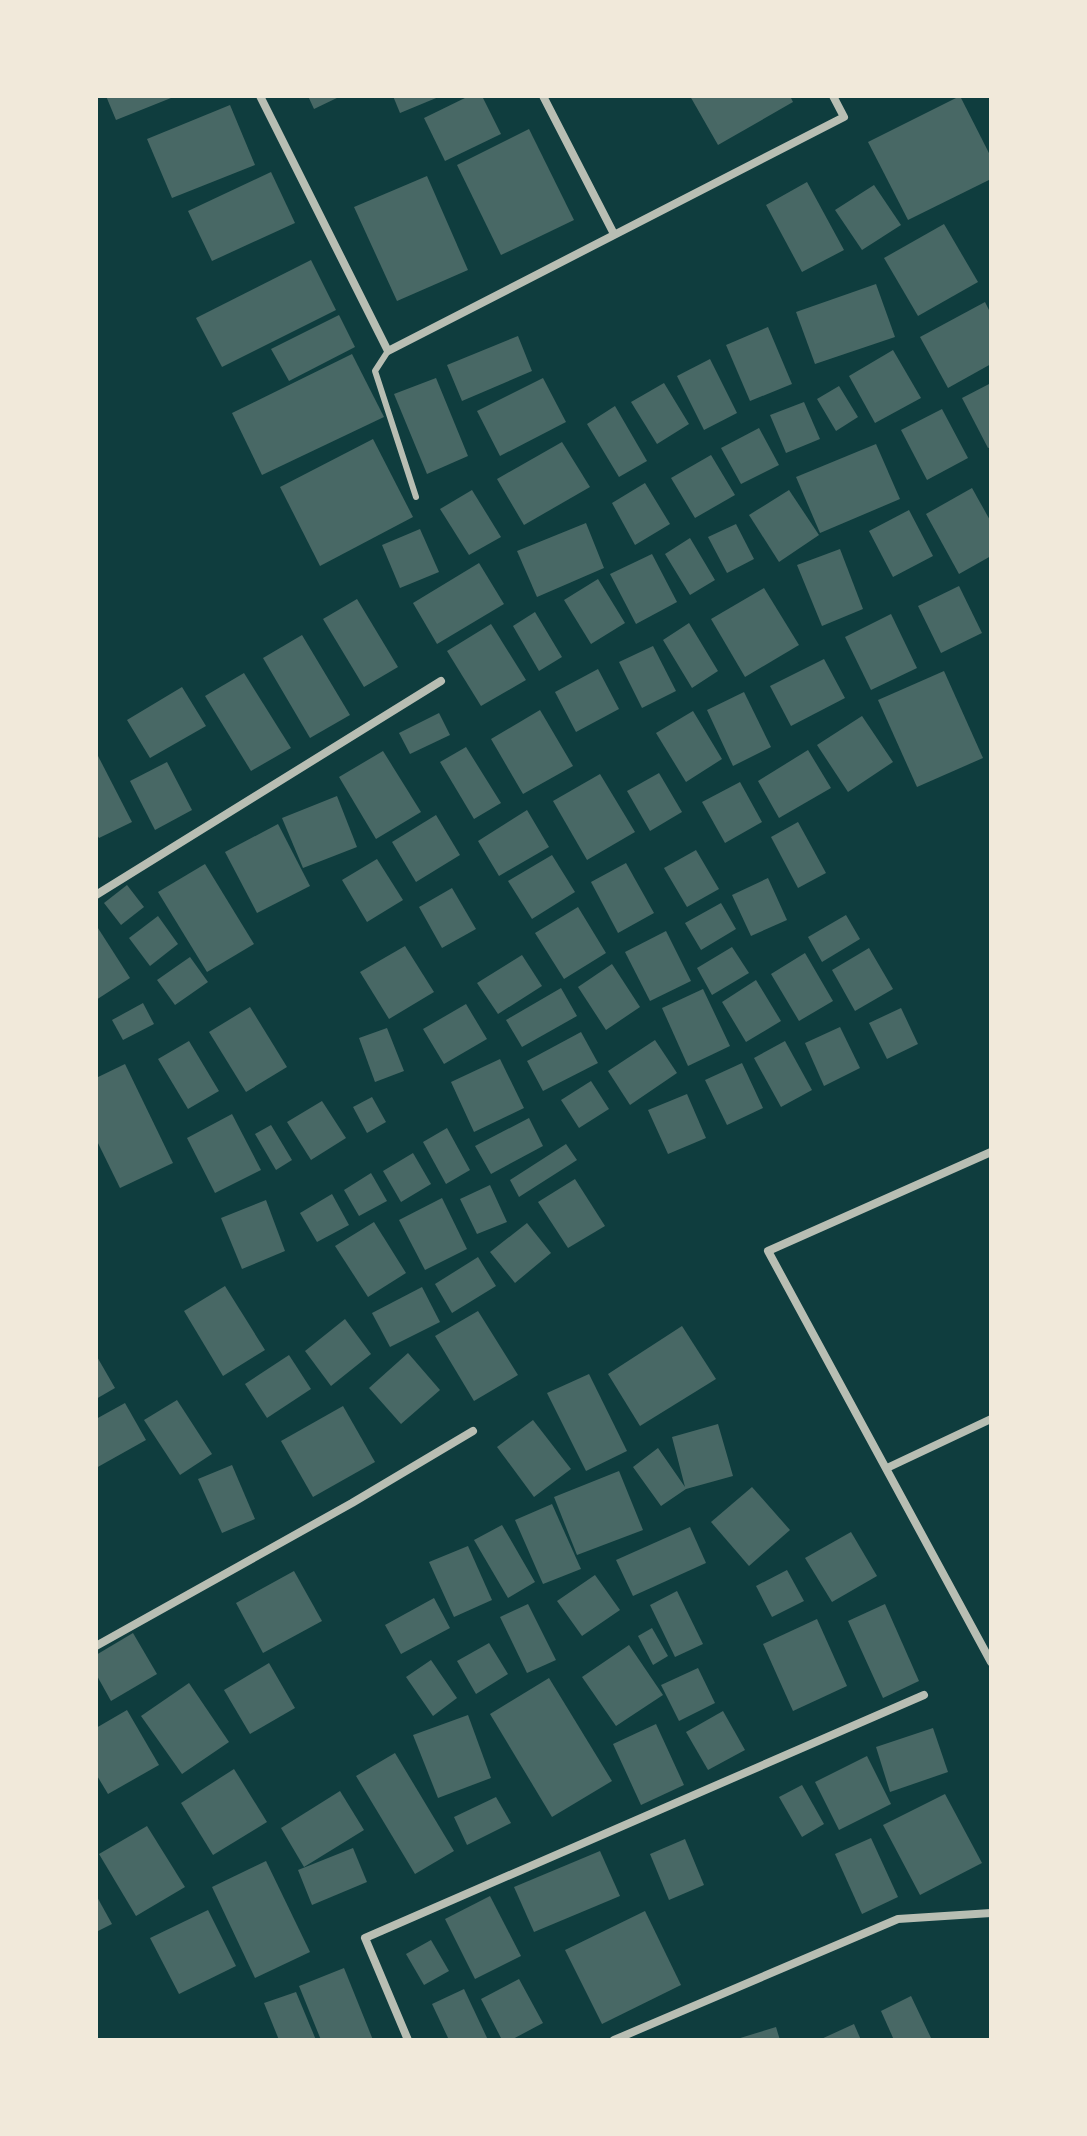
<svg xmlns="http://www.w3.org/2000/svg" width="1087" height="2136" font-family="'Asap Condensed',sans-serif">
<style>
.building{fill:#486865}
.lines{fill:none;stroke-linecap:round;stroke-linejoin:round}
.service{stroke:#b8beb3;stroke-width:6}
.minor{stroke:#b8beb3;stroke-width:8}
</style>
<rect width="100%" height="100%" fill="#0f3d3e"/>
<g class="building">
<path d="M106 96H176L116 120Z"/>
<path d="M308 96H341L314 109Z"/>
<path d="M393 96H441L400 113Z"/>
<path d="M469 96H482L501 134 445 161 424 118Z"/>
<path d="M690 96H790L793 102 718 145Z"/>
<path d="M960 96 991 157V179L908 220 868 142Z"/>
<path d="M230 105 255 165 172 198 147 139Z"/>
<path d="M529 129 574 220 501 255 457 165Z"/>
<path d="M271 172 295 223 212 261 188 211Z"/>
<path d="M427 176 468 270 397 301 354 207Z"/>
<path d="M807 182 844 250 802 272 766 205Z"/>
<path d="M874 185 901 225 862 250 835 210Z"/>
<path d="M944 224 978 282 918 316 884 258Z"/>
<path d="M311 260 336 310 222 367 196 318Z"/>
<path d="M876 284 895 337 815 364 796 312Z"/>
<path d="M985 302 991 314V364L948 388 920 337Z"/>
<path d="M339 315 355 347 289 381 271 349Z"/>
<path d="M768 327 792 384 750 401 726 345Z"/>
<path d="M518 336 532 371 462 401 447 365Z"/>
<path d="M893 350 921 398 875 423 849 376Z"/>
<path d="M352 354 384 417 262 475 232 413Z"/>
<path d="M710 359 737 413 704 430 677 376Z"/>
<path d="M436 378 468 456 427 474 394 394Z"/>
<path d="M543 378 566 422 500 456 477 411Z"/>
<path d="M664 383 689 424 657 444 631 402Z"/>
<path d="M991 383V447L988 448 962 398Z"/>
<path d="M839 386 858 417 836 431 817 399Z"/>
<path d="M804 402 820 439 786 453 770 415Z"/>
<path d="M615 406 647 461 619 477 587 424Z"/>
<path d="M942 409 968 458 927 480 901 430Z"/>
<path d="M759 428 779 465 741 484 721 448Z"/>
<path d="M373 439 413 517 320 566 280 487Z"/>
<path d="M562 442 590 487 524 525 497 479Z"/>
<path d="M876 444 900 499 820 533 796 477Z"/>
<path d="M711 455 735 495 695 518 671 478Z"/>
<path d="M645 483 670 524 635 545 612 503Z"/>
<path d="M972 488 991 522V556L959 574 926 514Z"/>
<path d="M472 490 501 537 469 555 440 509Z"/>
<path d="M789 490 819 535 779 562 749 515Z"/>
<path d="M909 510 933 556 893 577 869 531Z"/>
<path d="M586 523 604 568 537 597 517 551Z"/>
<path d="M736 524 754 559 727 573 708 537Z"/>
<path d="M420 529 439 572 400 588 382 545Z"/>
<path d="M690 538 715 580 690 595 665 554Z"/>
<path d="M840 549 863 609 822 626 797 565Z"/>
<path d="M652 554 677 602 636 624 610 574Z"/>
<path d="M479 563 504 604 437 644 413 603Z"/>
<path d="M598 579 625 623 591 644 564 600Z"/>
<path d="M959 586 982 633 941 653 918 606Z"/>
<path d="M764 588 799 645 745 677 711 619Z"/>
<path d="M357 599 398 667 364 687 323 619Z"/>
<path d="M535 612 562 657 539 671 513 626Z"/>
<path d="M891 614 917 668 871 690 845 637Z"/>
<path d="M689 623 718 671 692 688 663 640Z"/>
<path d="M491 624 526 680 481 706 447 651Z"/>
<path d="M302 635 350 715 310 738 263 658Z"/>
<path d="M653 646 676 691 642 708 619 662Z"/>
<path d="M824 659 845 698 791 726 770 686Z"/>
<path d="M598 669 619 709 576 732 555 692Z"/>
<path d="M944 671 983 758 917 787 878 700Z"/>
<path d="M244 673 291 748 251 771 205 696Z"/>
<path d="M182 687 206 726 150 758 127 720Z"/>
<path d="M744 692 771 747 733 766 707 710Z"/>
<path d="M540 710 573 766 523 794 491 739Z"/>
<path d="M693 711 722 759 686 782 656 733Z"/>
<path d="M439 713 450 735 410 754 399 733Z"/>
<path d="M862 716 893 762 848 792 817 745Z"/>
<path d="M466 747 501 803 474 819 440 762Z"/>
<path d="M808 750 831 788 779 818 758 781Z"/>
<path d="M383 751 421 812 376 839 339 777Z"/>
<path d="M96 752 132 822 99 838 96 833Z"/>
<path d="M167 762 192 810 155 830 130 781Z"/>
<path d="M659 773 682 812 650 831 627 791Z"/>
<path d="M600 774 635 832 587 860 553 801Z"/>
<path d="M740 782 762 822 725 843 702 802Z"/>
<path d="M337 796 357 847 303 868 282 818Z"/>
<path d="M527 810 549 847 499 876 478 841Z"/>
<path d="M436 815 460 855 416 882 392 842Z"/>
<path d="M798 822 826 873 798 888 771 837Z"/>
<path d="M278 824 310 886 257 913 225 852Z"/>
<path d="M696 850 719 889 687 907 664 868Z"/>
<path d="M552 855 575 892 532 919 508 881Z"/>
<path d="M377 859 403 900 367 922 342 880Z"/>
<path d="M626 863 654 913 618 933 591 882Z"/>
<path d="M205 864 254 944 207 972 158 892Z"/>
<path d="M768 878 787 920 751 936 732 895Z"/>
<path d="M127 885 144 907 121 925 104 903Z"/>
<path d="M452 888 476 929 442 948 419 907Z"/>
<path d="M721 903 736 929 701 950 685 923Z"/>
<path d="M578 907 606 953 564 979 535 933Z"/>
<path d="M846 915 860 939 822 962 808 937Z"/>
<path d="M158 916 178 944 150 966 129 938Z"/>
<path d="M96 925 130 978 96 1000Z"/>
<path d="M666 931 691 981 650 1001 625 952Z"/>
<path d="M405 946 434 992 389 1019 360 972Z"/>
<path d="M732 947 749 973 712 995 697 968Z"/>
<path d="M869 948 893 989 855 1011 832 970Z"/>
<path d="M805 953 833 1001 799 1021 771 974Z"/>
<path d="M522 955 542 986 498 1014 477 983Z"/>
<path d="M190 957 208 982 175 1005 157 980Z"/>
<path d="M612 964 640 1007 606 1030 578 987Z"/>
<path d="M756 980 781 1021 746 1042 722 1002Z"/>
<path d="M561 988 577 1016 522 1047 506 1020Z"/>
<path d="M703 989 730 1046 688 1066 662 1008Z"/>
<path d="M143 1003 154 1024 123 1040 112 1020Z"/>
<path d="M466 1004 487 1039 444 1064 423 1029Z"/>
<path d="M250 1007 287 1067 246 1092 209 1032Z"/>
<path d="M901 1008 918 1044 887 1059 869 1023Z"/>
<path d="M840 1027 860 1068 824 1086 805 1043Z"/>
<path d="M387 1028 404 1071 375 1082 359 1038Z"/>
<path d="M581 1032 598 1063 543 1091 527 1061Z"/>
<path d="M655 1040 677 1073 630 1105 608 1071Z"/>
<path d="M189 1041 219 1091 188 1109 158 1059Z"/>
<path d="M785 1041 812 1090 781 1107 754 1058Z"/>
<path d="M500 1059 524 1108 474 1132 451 1082Z"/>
<path d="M742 1063 763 1108 727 1125 705 1080Z"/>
<path d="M125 1064 173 1163 120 1188 96 1139V1078Z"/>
<path d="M591 1081 609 1109 579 1128 561 1100Z"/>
<path d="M687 1094 706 1138 668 1154 648 1110Z"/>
<path d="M372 1097 386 1122 367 1133 353 1107Z"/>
<path d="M322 1101 346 1138 311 1160 287 1122Z"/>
<path d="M232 1114 261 1170 215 1193 187 1138Z"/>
<path d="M529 1118 543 1146 491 1174 475 1146Z"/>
<path d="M271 1125 292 1160 276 1170 255 1134Z"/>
<path d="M447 1128 470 1170 446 1184 423 1142Z"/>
<path d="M566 1144 577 1160 519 1197 510 1180Z"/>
<path d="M413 1153 431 1184 401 1202 383 1171Z"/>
<path d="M371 1173 387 1201 359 1216 344 1190Z"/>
<path d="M575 1179 605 1226 568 1248 538 1202Z"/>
<path d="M490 1185 507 1222 477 1234 460 1199Z"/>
<path d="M332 1194 349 1225 317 1242 300 1213Z"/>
<path d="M442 1198 467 1249 425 1270 399 1220Z"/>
<path d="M266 1200 285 1251 242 1269 221 1218Z"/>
<path d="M374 1222 406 1273 368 1297 335 1246Z"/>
<path d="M527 1223 551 1253 515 1283 490 1252Z"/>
<path d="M478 1257 496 1286 452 1313 435 1284Z"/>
<path d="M225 1286 265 1350 223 1376 184 1311Z"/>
<path d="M422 1287 440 1322 390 1347 372 1313Z"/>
<path d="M478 1311 518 1375 474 1401 435 1336Z"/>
<path d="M345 1319 371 1354 331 1386 305 1351Z"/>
<path d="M682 1326 716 1379 640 1426 608 1374Z"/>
<path d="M408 1353 440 1390 401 1424 369 1388Z"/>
<path d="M96 1355 115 1388 96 1399Z"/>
<path d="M289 1355 311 1389 267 1418 245 1384Z"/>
<path d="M589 1374 627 1451 586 1471 547 1393Z"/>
<path d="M177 1400 212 1454 180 1475 144 1420Z"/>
<path d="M125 1403 146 1440 96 1468V1419Z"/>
<path d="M343 1406 375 1462 313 1497 281 1441Z"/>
<path d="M533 1420 571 1469 534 1497 497 1447Z"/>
<path d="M718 1424 733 1476 686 1489 661 1506 633 1467 658 1448 685 1487 672 1437Z"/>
<path d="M232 1465 255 1519 222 1533 198 1479Z"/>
<path d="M619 1471 643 1530 577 1555 554 1497Z"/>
<path d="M752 1487 790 1530 749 1566 711 1522Z"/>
<path d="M552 1504 581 1569 543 1584 515 1520Z"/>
<path d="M502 1525 535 1582 508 1598 474 1540Z"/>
<path d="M690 1527 706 1563 633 1596 616 1560Z"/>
<path d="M851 1532 877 1576 832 1602 805 1558Z"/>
<path d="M468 1546 492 1600 454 1617 429 1562Z"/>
<path d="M787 1570 804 1601 772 1617 756 1586Z"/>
<path d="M294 1571 322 1621 263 1653 236 1603Z"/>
<path d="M595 1575 620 1610 582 1636 557 1601Z"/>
<path d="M677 1591 703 1644 675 1657 650 1605Z"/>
<path d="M434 1598 450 1628 401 1654 385 1625Z"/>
<path d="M528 1604 556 1660 527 1673 500 1617Z"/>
<path d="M885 1604 919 1681 883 1698 848 1621Z"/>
<path d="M817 1619 847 1686 793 1711 763 1644Z"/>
<path d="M652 1628 668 1656 653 1665 638 1636Z"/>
<path d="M133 1633 157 1674 111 1701 96 1674V1655Z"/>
<path d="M489 1643 508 1674 476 1694 457 1661Z"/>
<path d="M629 1645 663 1695 616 1726 582 1677Z"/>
<path d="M431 1660 457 1698 433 1716 406 1677Z"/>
<path d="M269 1663 295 1708 250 1734 224 1690Z"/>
<path d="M698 1668 715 1703 679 1721 661 1685Z"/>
<path d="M549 1678 612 1781 552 1817 490 1714Z"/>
<path d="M189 1683 229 1742 182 1774 141 1716Z"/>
<path d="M127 1710 159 1765 108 1794 96 1774V1728Z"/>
<path d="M723 1711 745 1750 708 1770 686 1732Z"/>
<path d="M468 1715 491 1778 438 1798 413 1735Z"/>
<path d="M656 1724 684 1785 641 1805 613 1744Z"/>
<path d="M933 1728 948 1772 890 1792 876 1747Z"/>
<path d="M395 1753 454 1851 415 1874 356 1776Z"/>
<path d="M867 1756 891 1804 839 1830 815 1782Z"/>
<path d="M234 1769 267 1822 213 1855 181 1803Z"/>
<path d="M802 1785 824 1824 802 1837 779 1797Z"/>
<path d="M340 1791 364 1830 304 1867 281 1828Z"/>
<path d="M945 1794 982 1863 920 1895 883 1825Z"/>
<path d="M496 1797 511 1823 467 1845 454 1817Z"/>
<path d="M147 1826 185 1887 136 1916 99 1854Z"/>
<path d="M871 1838 898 1897 862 1914 835 1854Z"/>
<path d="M685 1839 704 1885 669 1900 650 1854Z"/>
<path d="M353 1848 367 1882 312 1905 298 1870Z"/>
<path d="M600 1851 620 1896 534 1932 514 1887Z"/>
<path d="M266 1861 310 1952 255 1978 212 1887Z"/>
<path d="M96 1895 112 1924 96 1932Z"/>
<path d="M490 1896 521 1956 475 1979 445 1919Z"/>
<path d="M208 1910 236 1966 179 1994 150 1938Z"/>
<path d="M645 1911 681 1985 602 2024 565 1950Z"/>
<path d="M431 1940 449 1971 424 1985 406 1954Z"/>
<path d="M344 1968 373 2040H321L299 1986Z"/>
<path d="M519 1979 543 2023 511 2040H502L481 1999Z"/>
<path d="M464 1989 488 2040H449L432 2004Z"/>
<path d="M296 1992 316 2040H279L264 2003Z"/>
<path d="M911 1996 932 2040H894L881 2011Z"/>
<path d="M854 2024 861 2040H819Z"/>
<path d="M776 2027 780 2040H737V2039Z"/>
</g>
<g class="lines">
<path class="service" d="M388 351 375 371 416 497"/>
<g class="minor">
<path d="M260 96 388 351 844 117 833 96"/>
<path d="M543 96 614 234"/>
<path d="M96 895 441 681"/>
<path d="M991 1152 768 1251 991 1662"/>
<path d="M887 1468 991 1419"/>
<path d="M96 1646 352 1503 473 1431"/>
<path d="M408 2040 365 1938 924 1695"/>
<path d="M614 2040 898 1919 991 1913"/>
</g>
</g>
<rect width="1087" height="2136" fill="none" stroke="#f1e9da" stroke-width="196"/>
</svg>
